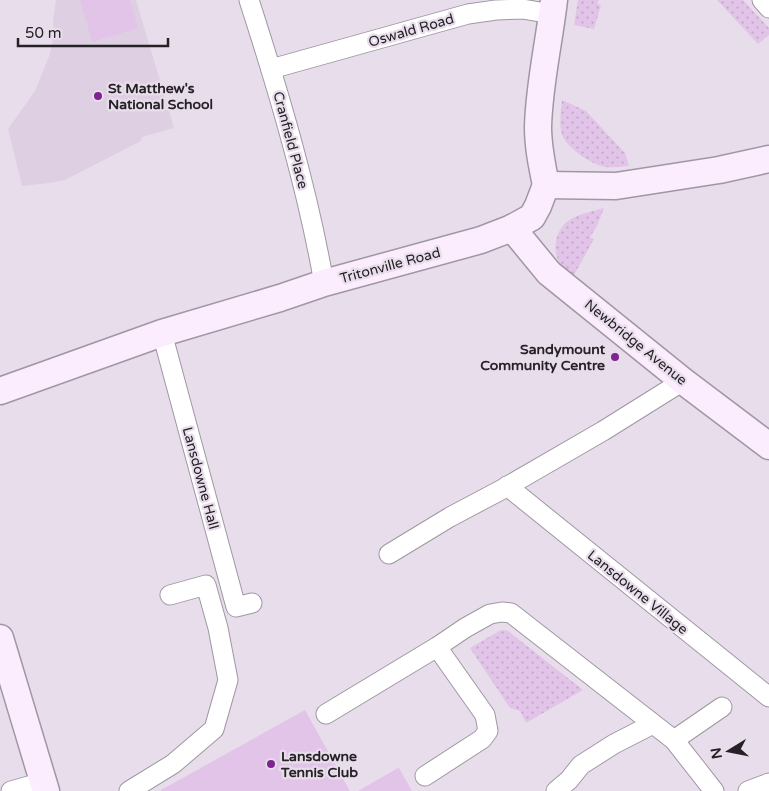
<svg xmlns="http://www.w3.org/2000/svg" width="769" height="791" font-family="'Varela Round',sans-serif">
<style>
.built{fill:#ded0e2}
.grass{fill:url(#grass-dots)}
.garden{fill:#e1c4e8}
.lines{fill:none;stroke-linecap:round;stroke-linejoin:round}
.street-casing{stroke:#a097a3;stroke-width:21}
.secondary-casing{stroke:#a097a3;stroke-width:29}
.street{stroke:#fff;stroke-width:19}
.secondary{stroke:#fbecfe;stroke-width:26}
.poi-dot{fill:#7e2592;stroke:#e8deeb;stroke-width:2}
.labels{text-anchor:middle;stroke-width:4.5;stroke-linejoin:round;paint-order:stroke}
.street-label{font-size:14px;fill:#252126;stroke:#e8deeb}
.poi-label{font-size:14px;font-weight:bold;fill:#252126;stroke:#e8deeb;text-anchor:start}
</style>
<defs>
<pattern id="grass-dots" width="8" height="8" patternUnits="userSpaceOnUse" patternTransform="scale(1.25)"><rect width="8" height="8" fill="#e1c4e8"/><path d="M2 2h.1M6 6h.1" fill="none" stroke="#c1a8c7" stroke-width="1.8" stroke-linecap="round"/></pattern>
</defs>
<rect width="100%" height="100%" fill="#e8deeb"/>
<path class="built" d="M56 0H136L174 128 142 137 141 141 65 180 50 183 22 186 8 129 35 91 50 54 54 33 53 21Z"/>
<g class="grass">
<path d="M578 0H599L597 4 601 5 594 29 574 25Z"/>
<path d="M717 0H743L769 28V35L758 44Z"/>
<path d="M562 100 586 111 625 153 629 166C622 166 612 168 605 167 591 164 568 149 562 135 559 124 561 111 562 100Z"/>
<path d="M604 208 597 226 590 237 594 239 573 277C570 274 567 272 564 269 550 254 554 229 571 219 581 213 594 211 604 208Z"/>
<path d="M504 630 508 631 583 690 526 723 520 711 510 708 470 648 499 631Z"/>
</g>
<g class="garden">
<path d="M80 0H130L138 28 92 42Z"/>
<path d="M305 710 350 791H161V790Z"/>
<path d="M399 768 412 791H358L398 768Z"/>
</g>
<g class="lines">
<g class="street-casing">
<g id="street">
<path d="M249 0C279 93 307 187 324 283"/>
<path d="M762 0 769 8"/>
<path d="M271 69 468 14 496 10 522 9 552 14"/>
<path d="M162 333 236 607 252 603"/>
<path d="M507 486 769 697"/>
<path d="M389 554 450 517 501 490 603 431 683 381"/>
<path d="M326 714 437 647 465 628 490 614 502 612 511 613 674 740 714 791"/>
<path d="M674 740 722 707"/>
<path d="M425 776 482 739 488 731 485 715 437 647"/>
<path d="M11 791 43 782"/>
<path d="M129 791 173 764 214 729 228 680 218 628 206 585 170 595"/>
<path d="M556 791 569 780 581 765 614 744 653 724"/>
<path d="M748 791 769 783"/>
</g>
</g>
<g class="secondary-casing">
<g id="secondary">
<path d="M546 185 616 186 719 170 769 159"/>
<path d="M546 185C542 166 538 147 538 127 539 85 549 43 554 0"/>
<path d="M512 228 549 273 683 381 769 446"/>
<path d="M0 391 162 333 280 298 324 283 481 240 512 228 532 217 538 206 546 185"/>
<path d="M0 638 46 791"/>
</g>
</g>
<use href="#street" class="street"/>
<use href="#secondary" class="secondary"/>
</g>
<g class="poi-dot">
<circle cx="98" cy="96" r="5"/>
<circle cx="615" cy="357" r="5"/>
<circle cx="271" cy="764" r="5"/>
</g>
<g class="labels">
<g class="street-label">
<text transform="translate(411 30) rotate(-16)" y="5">Oswald Road</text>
<text transform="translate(291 140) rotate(75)" y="5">Cranfield Place</text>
<text transform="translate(390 265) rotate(-15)" y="5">Tritonville Road</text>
<text transform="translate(636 342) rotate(39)" y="5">Newbridge Avenue</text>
<text transform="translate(201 478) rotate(75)" y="5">Lansdowne Hall</text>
<text transform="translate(638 592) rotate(39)" y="5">Lansdowne Village</text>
</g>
<g class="poi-label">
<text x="108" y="93">St Matthew's<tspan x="108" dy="16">National School</tspan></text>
<text x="605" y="354" text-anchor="end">Sandymount<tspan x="605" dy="16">Community Centre</tspan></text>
<text x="281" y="761">Lansdowne<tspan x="281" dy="16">Tennis Club</tspan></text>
</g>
</g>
<g transform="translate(729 751) rotate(260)" stroke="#e8deeb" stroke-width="4" paint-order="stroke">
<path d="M0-4L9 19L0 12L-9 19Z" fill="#252126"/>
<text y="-8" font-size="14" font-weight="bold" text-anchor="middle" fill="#252126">N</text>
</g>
<path d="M18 38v8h150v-8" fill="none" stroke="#252126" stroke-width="2.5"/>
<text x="25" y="38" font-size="15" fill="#252126" stroke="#e8deeb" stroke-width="4" paint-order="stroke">50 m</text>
</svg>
